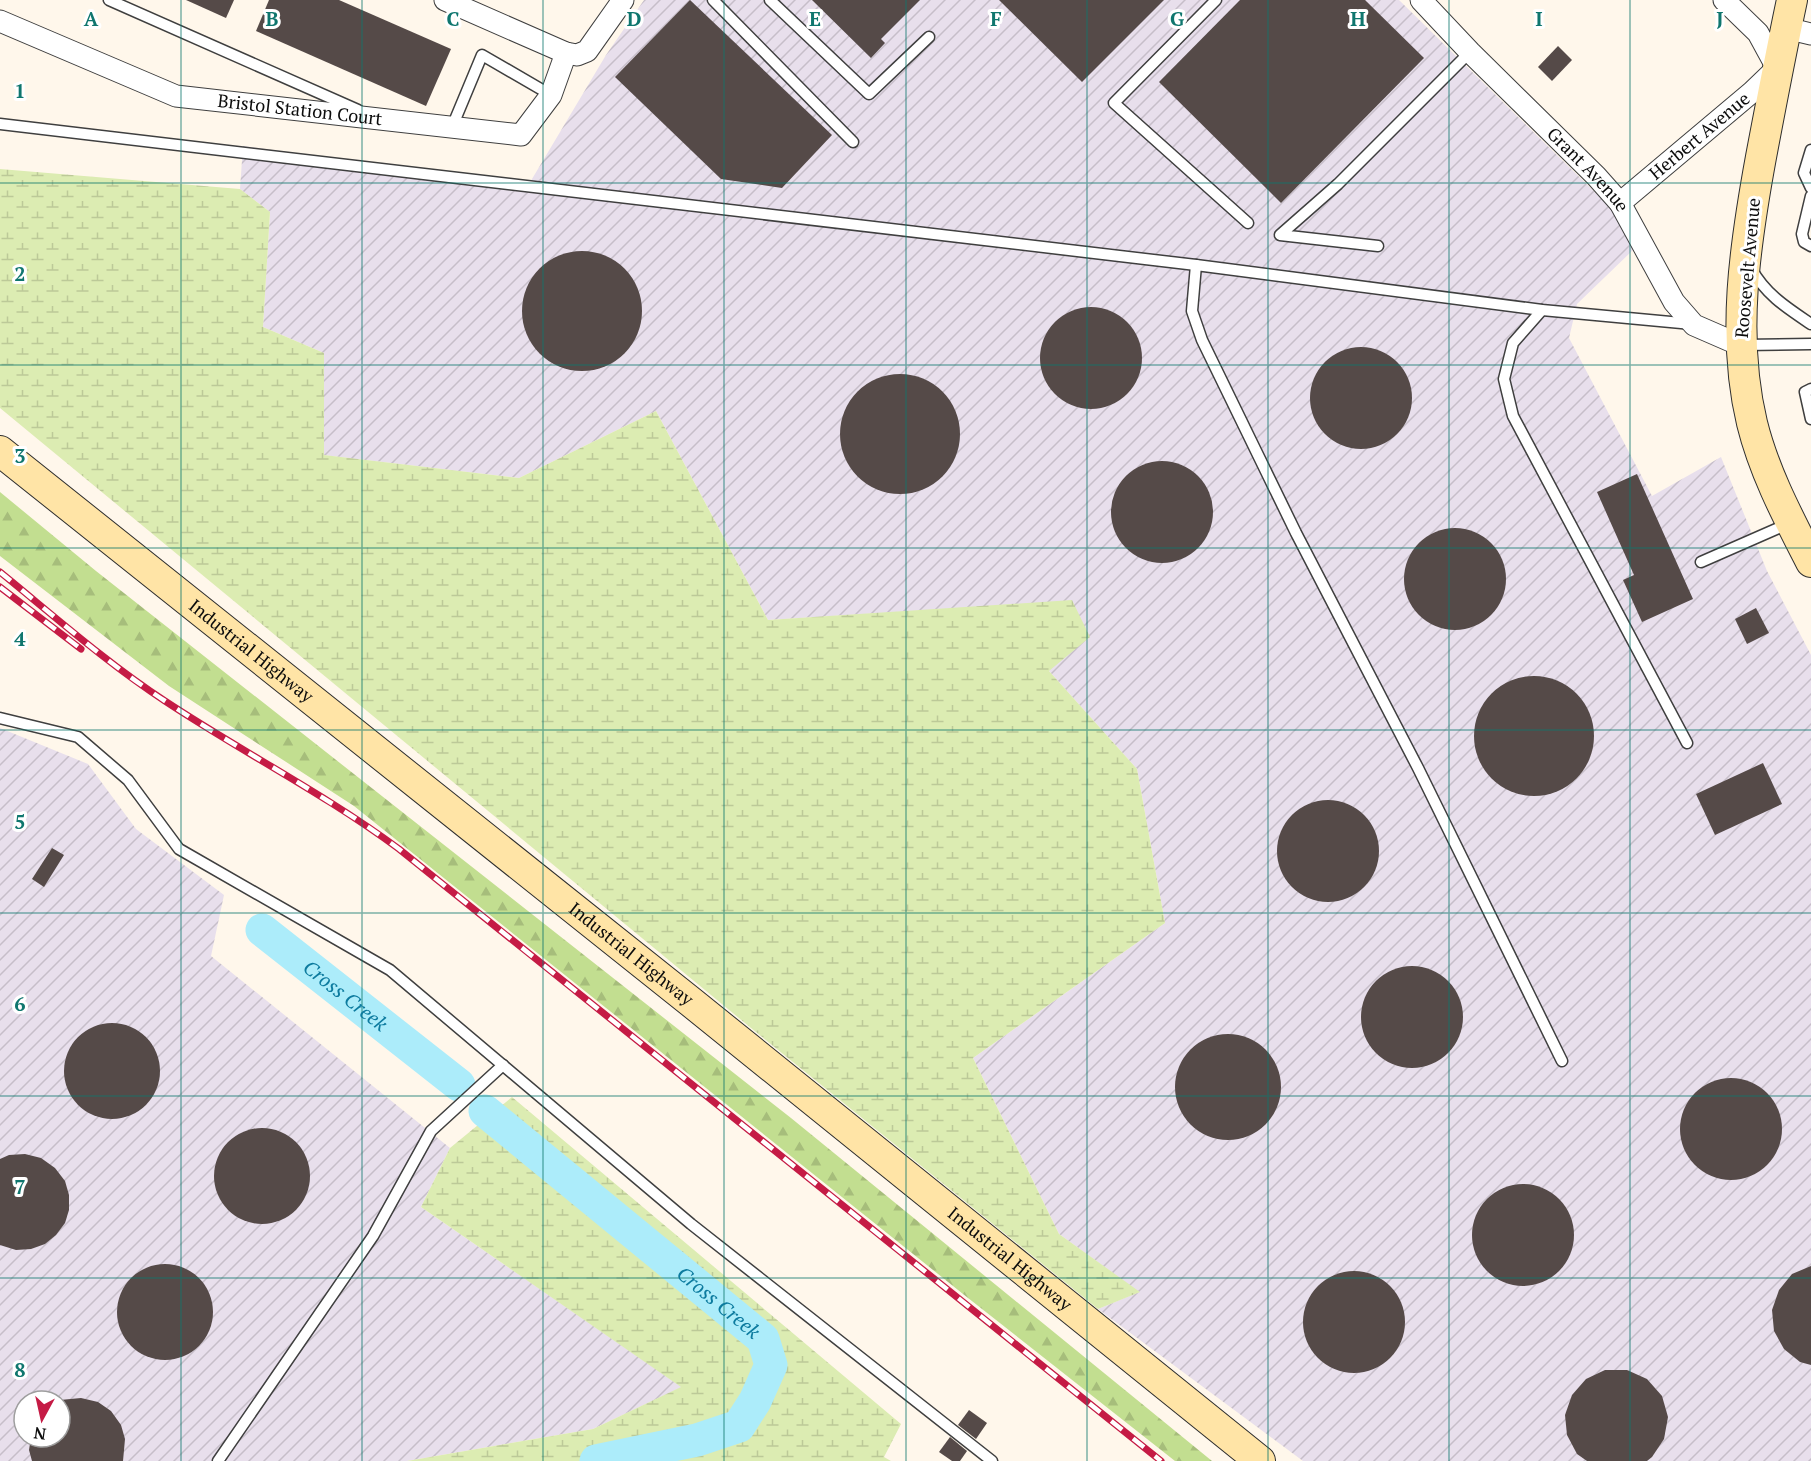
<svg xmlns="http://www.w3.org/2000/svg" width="1811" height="1461" font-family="'PT Serif',serif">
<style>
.industrial{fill:url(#industrial-furrows);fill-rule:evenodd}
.forest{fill:url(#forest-firs)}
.wetland{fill:url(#wetland-marsh)}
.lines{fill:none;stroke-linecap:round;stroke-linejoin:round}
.river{stroke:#acecfa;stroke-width:33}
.building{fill:#554a48}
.lane-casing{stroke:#3f3f3f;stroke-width:13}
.street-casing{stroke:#3f3f3f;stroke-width:23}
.secondary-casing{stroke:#2e2e2e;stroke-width:32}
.lane{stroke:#fff;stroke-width:10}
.street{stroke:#fff;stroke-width:21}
.secondary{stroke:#ffe4a6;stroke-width:30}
.rail-casing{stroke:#c51b45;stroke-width:7}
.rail{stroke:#fff;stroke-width:4.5;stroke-dasharray:14;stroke-linecap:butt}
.grid{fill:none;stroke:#0f766e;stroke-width:1.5;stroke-opacity:0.55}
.labels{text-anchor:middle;stroke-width:6;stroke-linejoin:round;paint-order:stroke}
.street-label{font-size:18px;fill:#0c0c0c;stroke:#fff}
.water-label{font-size:20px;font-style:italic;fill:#0d7b9f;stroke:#fff}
.grid-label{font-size:20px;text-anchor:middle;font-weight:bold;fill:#0f766e;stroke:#fff;stroke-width:6;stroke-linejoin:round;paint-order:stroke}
</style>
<defs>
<pattern id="industrial-furrows" width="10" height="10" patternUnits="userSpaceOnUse" patternTransform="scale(1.5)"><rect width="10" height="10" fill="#e8dfec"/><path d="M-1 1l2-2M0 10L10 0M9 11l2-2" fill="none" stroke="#c6bec9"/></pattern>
<pattern id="forest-firs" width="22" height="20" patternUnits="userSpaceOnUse" patternTransform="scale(1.5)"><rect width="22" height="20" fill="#c2de90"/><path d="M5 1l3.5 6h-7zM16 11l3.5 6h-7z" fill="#a6bd7b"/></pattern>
<pattern id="wetland-marsh" width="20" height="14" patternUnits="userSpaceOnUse" patternTransform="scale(1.5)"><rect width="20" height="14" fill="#dcecb2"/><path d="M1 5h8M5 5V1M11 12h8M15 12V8" fill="none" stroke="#bcc998"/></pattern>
</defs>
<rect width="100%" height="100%" fill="#fff7eb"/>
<g class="industrial">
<path d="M644 0H1399L1614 211 1633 250 1577 304 1569 338 1652 496 1721 457 1767 571 1811 655V1461H1303L1098 1309 1139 1292 1059 1234 973 1058 1165 923 1137 769 1049 671 1072 601 768 620 656 411 519 478 323 455 324 353 263 327 270 212 240 189 243 146 529 184 606 55Z"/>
<path d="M0 728 88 764 136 829 224 895 211 956 450 1148 421 1207 682 1387 593 1429 407 1461H0ZM24 1401H60V1437H24Z"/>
</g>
<path class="forest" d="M0 492 96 571 791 1118 1212 1461H1175L963 1294 354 806 169 686 0 556Z"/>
<g class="wetland">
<path d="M0 169 240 189 270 212 263 327 324 353V455L519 478 656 411 768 620 1072 600 1090 637 1049 671 1137 769 1165 923 973 1058 1059 1234 1140 1292 1098 1309 751 1028 0 408Z"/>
<path d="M512 1097 901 1424 884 1457 891 1461H407L593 1429 681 1387 421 1207 450 1148Z"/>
</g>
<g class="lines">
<g class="river">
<path id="s1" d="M262 930 459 1085"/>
<path id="s2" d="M485 1111 763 1339 771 1365 755 1401 739 1426 697 1440 596 1461"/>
</g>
</g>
<g class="building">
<path d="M186 0H234L226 18Z"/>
<path d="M269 0H339L451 49 426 106 256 31Z"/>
<path d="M690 0 832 135 782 188 721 179 615 77Z"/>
<path d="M812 0H920L881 39 885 43 871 58Z"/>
<path d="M999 0H1164L1082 82Z"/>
<path d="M1240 0H1365L1424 58 1281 203 1159 82Z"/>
<path d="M1558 46 1572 60 1552 81 1538 67Z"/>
<circle cx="582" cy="311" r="60"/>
<circle cx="1091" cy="358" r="51"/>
<circle cx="1361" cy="398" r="51"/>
<circle cx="900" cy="434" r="60"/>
<circle cx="1162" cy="512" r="51"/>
<path d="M1637 474 1693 599 1642 622 1623 580 1634 575 1597 492Z"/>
<circle cx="1455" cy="579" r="51"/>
<path d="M1756 608 1769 633 1747 644 1735 619Z"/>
<circle cx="1534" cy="736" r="60"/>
<path d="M1763 763 1782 804 1715 835 1696 794Z"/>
<circle cx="1328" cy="851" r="51"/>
<path d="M52 848 64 855 44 887 32 879Z"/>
<circle cx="1412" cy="1017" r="51"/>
<circle cx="112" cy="1071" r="48"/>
<circle cx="1228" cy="1087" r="53"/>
<circle cx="1731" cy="1129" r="51"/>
<circle cx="262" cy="1176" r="48"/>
<path d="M25 1154 41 1158 55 1168 65 1181 69 1195V1210L65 1223 56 1235 45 1244 31 1249 16 1250 0 1245V1159L9 1155Z"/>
<circle cx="1523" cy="1235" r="51"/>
<circle cx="165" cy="1312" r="48"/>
<path d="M1811 1266V1365L1800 1362 1784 1349 1774 1331 1772 1310 1779 1290 1792 1274Z"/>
<circle cx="1354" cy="1322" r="51"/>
<path d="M1605 1370H1627L1647 1379 1662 1396 1668 1417 1664 1439 1652 1457 1647 1461H1587L1577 1454 1567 1435 1565 1415 1572 1395 1586 1379Z"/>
<path d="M81 1398 98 1402 111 1411 121 1425 125 1439 123 1461H32L29 1450 31 1437H60V1400Z"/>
<path d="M969 1410 987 1423 976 1439 958 1425Z"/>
<path d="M950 1437 967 1451 960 1461H952L939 1452Z"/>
</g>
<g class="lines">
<g class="lane-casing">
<g id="lane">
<path d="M109 0 358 110"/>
<path d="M713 0 853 142"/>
<path d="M770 0 869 94 929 37"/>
<path d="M1216 0 1114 103 1248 223"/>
<path d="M0 124 1196 265"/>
<path d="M452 127 482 55 551 95"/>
<path d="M1811 150 1804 173 1811 188"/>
<path d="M1811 196 1802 234 1804 242 1811 246"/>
<path d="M1378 246 1280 235 1338 184 1470 52"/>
<path d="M1751 268C1765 294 1787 308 1811 324"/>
<path d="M1542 310 1513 343 1504 379 1513 416 1687 743"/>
<path d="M1743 345 1811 344"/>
<path d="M1811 389 1805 392 1811 419"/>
<path d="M1701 562 1790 523"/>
<path d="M0 718 78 737 128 780 179 849 390 970 691 1224 992 1461"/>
<path d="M1562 1061 1418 768 1296 533 1202 340 1192 311 1196 265 1542 310 1692 324"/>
<path d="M218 1461 373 1236 431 1131 503 1065"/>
</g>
</g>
<g class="street-casing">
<g id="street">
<path d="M445 0 566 53 577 55 587 51 623 0"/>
<path id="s3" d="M1421 0 1470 52 1596 176 1620 203 1674 302 1694 325 1740 345"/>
<path id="s4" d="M0 21 176 96 521 135 551 95 566 53"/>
<path d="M1786 28 1811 34"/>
<path id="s5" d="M1620 203 1752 92 1777 68 1758 33 1724 0"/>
</g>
</g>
<g class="secondary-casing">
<g id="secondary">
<path d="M1792 0C1781 52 1771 104 1761 157 1745 244 1731 336 1752 423 1764 472 1788 517 1811 562"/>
<path id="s6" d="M0 451 691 1002 1260 1461"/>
</g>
</g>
<use href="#lane" class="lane"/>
<use href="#street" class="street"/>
<use href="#secondary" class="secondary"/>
<g class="rail-casing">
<g id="rail">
<path d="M0 572C54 616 107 663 165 701 242 752 325 794 399 849L1161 1461"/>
<path d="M0 587 81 649"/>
</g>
</g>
<use href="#rail" class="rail"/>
</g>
<path class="grid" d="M181 0V1461M362 0V1461M543 0V1461M724 0V1461M906 0V1461M1087 0V1461M1268 0V1461M1449 0V1461M1630 0V1461M0 183H1811M0 365H1811M0 548H1811M0 730H1811M0 913H1811M0 1096H1811M0 1278H1811"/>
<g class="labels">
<g class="street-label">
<text dy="6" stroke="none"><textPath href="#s4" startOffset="316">Bristol Station Court</textPath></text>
<text dy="6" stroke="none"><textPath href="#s5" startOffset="104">Herbert Avenue</textPath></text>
<text dy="6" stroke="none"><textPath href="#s3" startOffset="238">Grant Avenue</textPath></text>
<text transform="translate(1748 268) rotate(-85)" y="6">Roosevelt Avenue</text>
<text dy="6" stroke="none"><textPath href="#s6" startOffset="321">Industrial Highway</textPath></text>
<text dy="6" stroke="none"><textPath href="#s6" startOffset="807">Industrial Highway</textPath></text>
<text dy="6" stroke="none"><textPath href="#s6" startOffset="1293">Industrial Highway</textPath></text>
</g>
<g class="water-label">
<text dy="7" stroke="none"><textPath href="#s1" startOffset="106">Cross Creek</textPath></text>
<text dy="7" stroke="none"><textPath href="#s2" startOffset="302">Cross Creek</textPath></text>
</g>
</g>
<g class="grid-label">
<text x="91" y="26">A</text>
<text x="272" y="26">B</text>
<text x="453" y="26">C</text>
<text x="634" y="26">D</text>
<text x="815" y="26">E</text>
<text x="996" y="26">F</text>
<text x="1177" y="26">G</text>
<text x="1358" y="26">H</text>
<text x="1539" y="26">I</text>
<text x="1720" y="26">J</text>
<text x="20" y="98">1</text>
<text x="20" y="281">2</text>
<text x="20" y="463">3</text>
<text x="20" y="646">4</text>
<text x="20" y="829">5</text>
<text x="20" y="1011">6</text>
<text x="20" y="1194">7</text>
<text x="20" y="1377">8</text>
</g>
<g transform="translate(42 1419) rotate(188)"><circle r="28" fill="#ffffff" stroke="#9e9e9e" stroke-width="1.5"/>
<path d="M0-4.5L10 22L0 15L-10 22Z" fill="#c51b45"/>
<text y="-9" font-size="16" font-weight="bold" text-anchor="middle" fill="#0c0c0c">N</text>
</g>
</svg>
